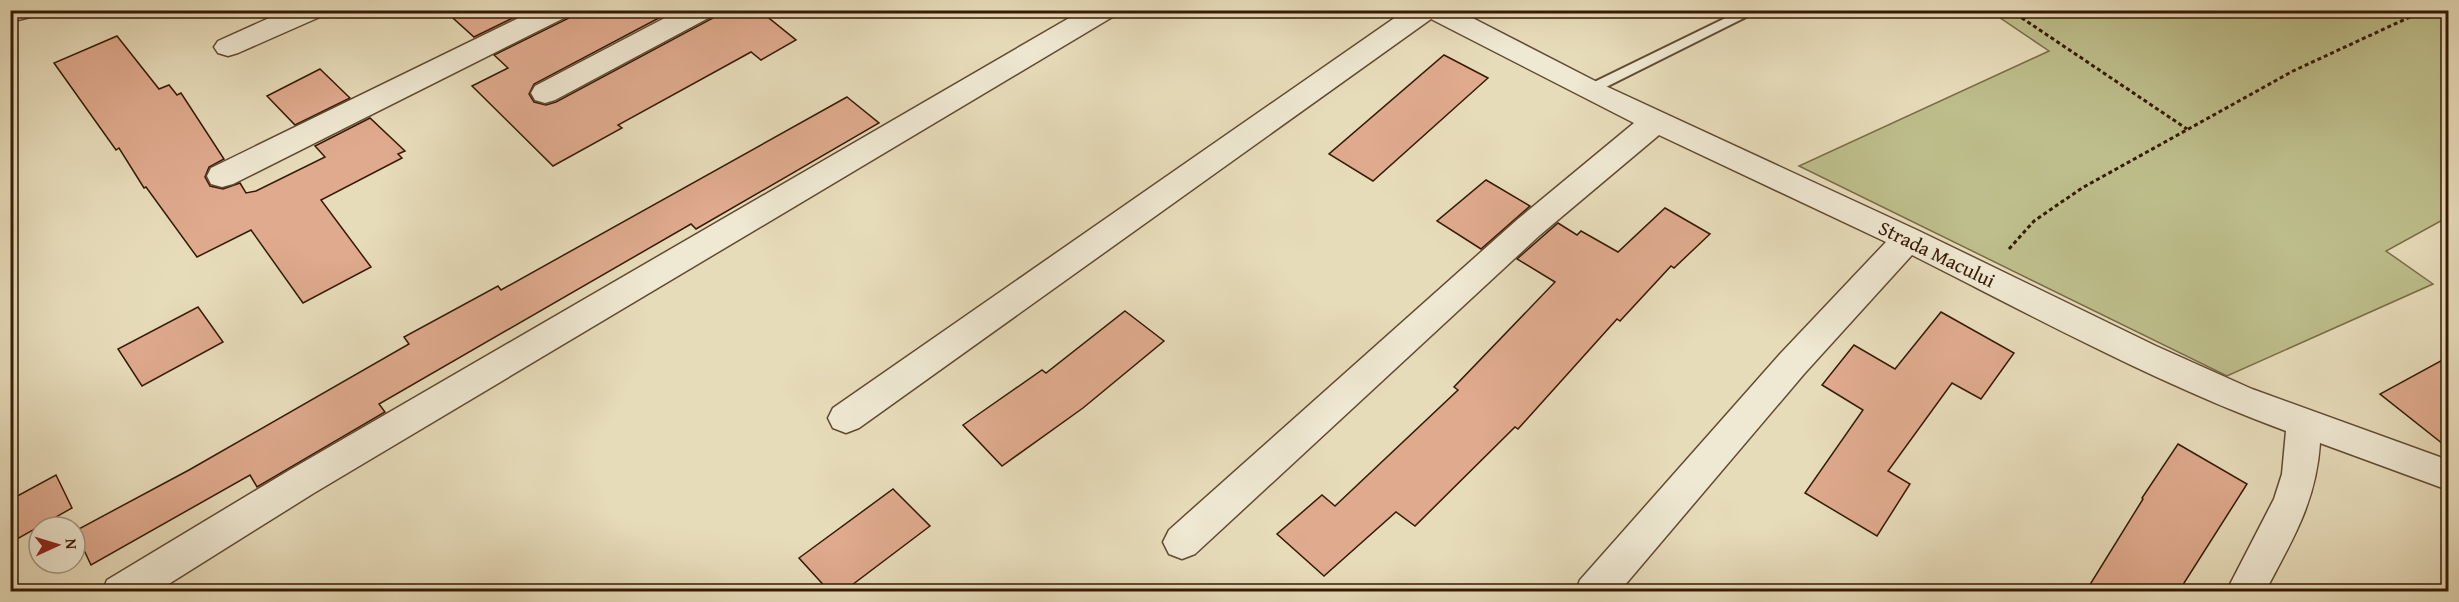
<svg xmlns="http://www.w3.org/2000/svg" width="2459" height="602" font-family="'Gentium Book Plus',serif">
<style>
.green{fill:#bdbe8b;stroke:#7a6c47;stroke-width:1.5}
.building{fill:#dfaa8e;stroke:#361a03;stroke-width:1.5}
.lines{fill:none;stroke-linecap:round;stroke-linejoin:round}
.lane-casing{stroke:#624a31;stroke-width:4}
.street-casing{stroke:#624a31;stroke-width:3}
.path{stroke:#361a03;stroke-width:3;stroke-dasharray:4 3;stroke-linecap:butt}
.lane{fill:#efe8d2;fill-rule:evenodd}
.street{fill:#efe8d2;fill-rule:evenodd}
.labels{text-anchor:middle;stroke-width:4.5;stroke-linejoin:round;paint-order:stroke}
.street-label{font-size:20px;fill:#361a03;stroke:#efe8d2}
</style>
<rect width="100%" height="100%" fill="#e7dcba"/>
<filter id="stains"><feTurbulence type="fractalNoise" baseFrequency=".00333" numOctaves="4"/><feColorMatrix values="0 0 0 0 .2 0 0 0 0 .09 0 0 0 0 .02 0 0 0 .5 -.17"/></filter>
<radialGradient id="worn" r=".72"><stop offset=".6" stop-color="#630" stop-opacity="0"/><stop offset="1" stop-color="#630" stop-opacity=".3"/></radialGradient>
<path class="green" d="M1990 11H2448V217L2386 251 2433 284 2227 376 1799 166 2049 51Z"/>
<g class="building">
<path d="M444 10H529L474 37Z"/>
<path d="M573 10H674L534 84 529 94 534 102 546 105 556 102 713 18 717 10H759L796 40 761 60 751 52 618 125 622 128 553 166 472 86 508 68 494 55 569 18Z"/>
<path d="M117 36 159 89 169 85 177 95 181 93 224 159 209 167 205 177 210 186 223 189 240 183 246 193 256 191 325 157 315 146 370 118 405 151 398 154 402 158 321 200 371 267 303 303 251 230 197 257 146 187 144 188 119 148 116 150 54 63Z"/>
<path d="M1444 55 1488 78 1373 181 1329 154Z"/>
<path d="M320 69 350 98 295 125 267 96Z"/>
<path d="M847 97 879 123 696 229 691 224 379 404 385 412 257 487 250 475 91 565 75 531 189 470 409 344 404 337 498 286 501 290Z"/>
<path d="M1486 180 1530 206 1481 249 1437 221Z"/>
<path d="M1665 208 1710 234 1674 268 1671 266 1620 321 1617 319 1518 429 1515 427 1415 526 1396 512 1324 576 1277 534 1322 495 1335 506 1458 390 1454 387 1555 282 1517 259 1558 223 1577 235 1581 231 1618 252Z"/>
<path d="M198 307 223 342 142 386 118 349Z"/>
<path d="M1125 311 1164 341 1083 408 1002 466 963 425 1042 370 1046 373Z"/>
<path d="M1941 312 2014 353 1981 399 1952 383 1888 471 1910 484 1877 536 1805 493 1863 410 1822 385 1854 345 1895 369Z"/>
<path d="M2448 357V448L2380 394Z"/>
<path d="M2178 444 2247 484 2179 591H2086L2143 499 2142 498Z"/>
<path d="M56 475 72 508 10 543V500Z"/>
<path d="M893 489 930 526 844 591H829L799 558Z"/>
</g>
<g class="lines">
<g class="lane-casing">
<path id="lane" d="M1742 10H1760L1594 93 1589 95 1582 90 1584 87Z"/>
</g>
<g class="street-casing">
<g id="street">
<path d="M10 10H37L34 16 10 22Z"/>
<path d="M287 10H325L322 16 238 53 228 56 218 53 214 47 218 41Z"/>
<path d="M535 10H571L568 16 233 184 222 187 211 184 207 176 211 168Z"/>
<path d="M680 10H715L712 16 555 100 545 103 535 100 531 93 535 86Z"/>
<path d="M1083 10H1117L1114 16 314 493 156 592H102L107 580 288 471Z"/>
<path d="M1406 10H1457L1599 83 1919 231 2156 346 2252 389 2448 460V490L2320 443C2316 503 2292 540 2265 592H2226L2274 499 2282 474 2286 431C2156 383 2035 317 1912 255L1804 374 1619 592H1575L1580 580 1780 354 1886 242 1659 135 1540 235 1195 554 1182 559 1169 554 1163 542 1169 530 1518 219 1634 123 1431 19 859 428 846 433 833 428 828 418 833 408Z"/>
</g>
</g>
<g class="path">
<path d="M2010 10 2187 129"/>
<path d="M2009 249 2034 221 2082 188 2293 71 2425 10"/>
</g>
<use href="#lane" class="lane"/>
<use href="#street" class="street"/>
</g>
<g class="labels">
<g class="street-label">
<text transform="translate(1937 254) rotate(26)" y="7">Strada Macului</text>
</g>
</g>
<rect width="2459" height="602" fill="none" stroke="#e7dcba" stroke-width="36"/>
<rect x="12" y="12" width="2435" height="578" fill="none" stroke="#361a03" stroke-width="3"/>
<rect x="18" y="18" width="2423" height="566" fill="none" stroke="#361a03" stroke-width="1.5"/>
<g transform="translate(57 545) rotate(86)"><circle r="28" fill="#efe8d2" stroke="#a5967f" stroke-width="1.5"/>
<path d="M0-4.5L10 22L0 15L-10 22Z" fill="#8f2418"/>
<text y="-9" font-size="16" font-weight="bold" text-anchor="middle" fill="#361a03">N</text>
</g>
<rect width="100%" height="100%" filter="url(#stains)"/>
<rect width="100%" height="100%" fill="url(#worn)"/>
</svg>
